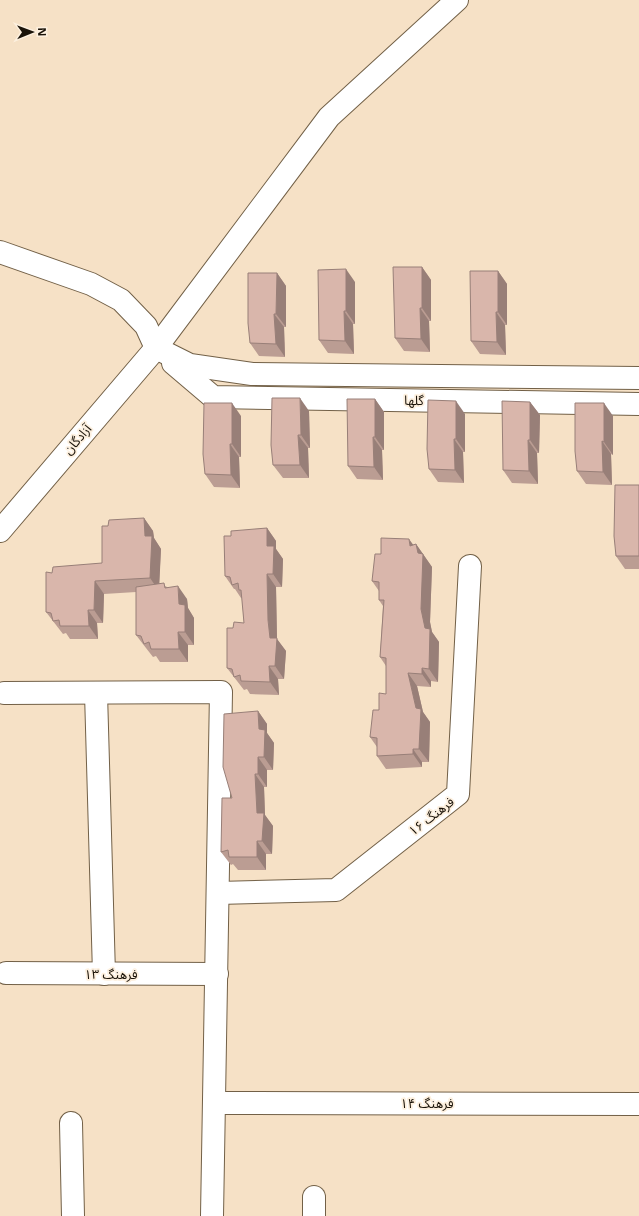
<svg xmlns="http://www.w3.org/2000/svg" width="639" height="1216" font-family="'Noto Sans','Noto Sans Arabic',sans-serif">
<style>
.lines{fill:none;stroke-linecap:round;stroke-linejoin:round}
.street-casing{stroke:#726047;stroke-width:24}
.street{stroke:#fff;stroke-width:22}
.wall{fill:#bb9d93}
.shaded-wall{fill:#987f78}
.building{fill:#d9b6ab;stroke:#987f78}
.labels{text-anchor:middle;stroke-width:3.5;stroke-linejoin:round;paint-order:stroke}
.street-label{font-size:13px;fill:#1a1309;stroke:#fdf0df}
</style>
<rect width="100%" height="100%" fill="#f6e1c6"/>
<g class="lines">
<g class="street-casing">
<g id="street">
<path d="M0 252 91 284 121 300 146 326 156 348 190 365 252 374 639 378"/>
<path d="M173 363 213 397 639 404"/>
<path d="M0 531 156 348 329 117 457 0"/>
<path d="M4 693 221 692 212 1216"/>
<path d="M96 693 104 974"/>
<path d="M218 893 336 890 458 794 470 566"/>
<path d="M6 973 217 974"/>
<path d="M214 1103 639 1104"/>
<path d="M71 1123 73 1216"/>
<path d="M314 1197V1216"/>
</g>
</g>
<use href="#street" class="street"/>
</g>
<g class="wall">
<path d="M422 267 431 280V321H429L430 352 404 351 395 338Z"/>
<path d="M498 271 507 284V325H505L506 355 480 354 471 341Z"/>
<path d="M277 273 286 286V327H284L285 357 259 356 250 343Z"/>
<path d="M355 282V324H353L354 354 328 353 319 340Z"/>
<path d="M375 399 384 412V450H382L383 480 357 479 348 466Z"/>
<path d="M530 402 540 415 539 453H537L538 484 512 483 503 470Z"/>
<path d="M309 411 310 448H308L309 478H283L273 465Z"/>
<path d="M465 414V452H463L464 483 438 482 429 469Z"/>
<path d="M241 416V457H239L240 488 214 487 205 474Z"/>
<path d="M613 416V455L611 454 612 485 586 484 577 471Z"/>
<path d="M639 485V569H625L616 556Z"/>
<path d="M144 518 153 531 154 538 161 549 159 583 167 587 187 599 188 608 194 618V645H188V662H160L156 656 153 657 146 648 136 635V592L104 594 103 623H97L98 639H70L66 633 63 634 46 612 102 563 108 526Z"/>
<path d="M267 528 276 541V549L283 559 282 587H276L277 639 286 651 284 679H278L279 695 250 694 247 689 244 690 227 668 233 628 244 623 242 598H241L235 589H234L225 576 231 536Z"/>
<path d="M416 544 432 567 430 622 432 632 439 642 438 682 431 681V687L417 686 423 712 430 722 429 762H422V767L386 769 377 756V747L370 737 379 710 386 694V666L380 657 383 606 379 600V591L372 581 381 554Z"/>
<path d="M258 711 267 724V733L274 743 273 770H267V787H264L265 815 273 826 272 854H266V870H238L233 864 231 865 221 852 232 798Z"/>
</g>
<g class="shaded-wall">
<path d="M422 267 431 280V321L422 308Z"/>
<path d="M346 269 355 282V324L346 311Z"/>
<path d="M498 271 507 284V325L498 312Z"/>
<path d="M277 273 286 286V327L276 314Z"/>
<path d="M420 308 429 321 430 352 421 339Z"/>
<path d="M344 311 353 324 354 354 345 341Z"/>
<path d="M496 312 505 325 506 355 497 342Z"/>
<path d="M274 314 284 327 285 357 276 344Z"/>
<path d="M300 398 309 411 310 448 301 435Z"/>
<path d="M375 399 384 412V450L375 437Z"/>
<path d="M456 401 465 414V452L456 439Z"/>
<path d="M530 402 540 415 539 453 530 440Z"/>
<path d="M232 403 241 416V457L232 444Z"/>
<path d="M604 403 613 416V455L604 442Z"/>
<path d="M298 435 308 448 309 478 300 465Z"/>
<path d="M373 437 382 450 383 480 374 467Z"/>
<path d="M454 439 463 452 464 483 455 470Z"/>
<path d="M528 440 537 453 538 484 529 471Z"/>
<path d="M602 441 611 454 612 485 603 472Z"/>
<path d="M230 444 239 457 240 488 231 475Z"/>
<path d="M144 518 153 531 154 538 161 549 159 591 150 578 145 536Z"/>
<path d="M267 528 276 541V549L283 559 282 587 273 574 267 546Z"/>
<path d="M409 539 417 550 416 544 432 567 430 622 432 632 439 642 438 682 429 669 421 609Z"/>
<path d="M267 574 276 587 277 639 286 651 284 679 275 666 270 638 268 620Z"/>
<path d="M95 581 104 594 103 623 94 610Z"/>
<path d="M178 586 187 599 188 608 194 618V645L185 632 179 604Z"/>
<path d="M88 610 97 623 98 639 89 626Z"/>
<path d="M178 632 188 645V662L179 649Z"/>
<path d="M269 666 278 679 279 695 270 682Z"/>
<path d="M422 668 431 681V687L422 674Z"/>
<path d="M408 673 417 686 423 712 430 722 429 762 419 749 416 708Z"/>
<path d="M258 711 267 724V733L274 743 273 770 264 757 259 729Z"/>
<path d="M413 749 422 762V767L413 754Z"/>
<path d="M258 757 267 770V787L258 774Z"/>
<path d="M255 774 264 787 265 815 273 826 272 854 262 841 257 813Z"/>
<path d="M257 841 266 854V870L257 857Z"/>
</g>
<g class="building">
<path d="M393 267H422V308H420L421 339 395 338Z"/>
<path d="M346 269V311H344L345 341 319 340 318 270Z"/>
<path d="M470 271H498V312H496L497 342 471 341Z"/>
<path d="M248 273H277L276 314H274L276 344 250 343 248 323Z"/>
<path d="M272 398H300L301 435H298L300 465H273L271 445Z"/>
<path d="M347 399H375V437H373L374 467 348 466Z"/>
<path d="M428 400 456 401V439H454L455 470 429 469 427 449Z"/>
<path d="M502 401 530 402V440H528L529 471 503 470Z"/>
<path d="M204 403H232V444H230L231 475 205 474 203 454Z"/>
<path d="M575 403H604V442L602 441 603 472 577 471 575 451Z"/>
<path d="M615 485H639V556H616L614 536Z"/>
<path d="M144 518 145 536H152L150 578 95 581 94 610H88L89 626H60L59 620 53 621 51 613 46 612V572L52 573 53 567 102 563V526H108L109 520Z"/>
<path d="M267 528V546H274L273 574H267L268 620 270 638H277L275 666H269L270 682 241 681 240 675 234 677 232 669 227 668V628H233L234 622 244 623 241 590H239L238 583 232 585 230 577 225 576 224 536H231V531Z"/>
<path d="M381 538 409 539 410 546 416 544 418 553 423 554 421 609 425 628 430 629 429 669 422 668V674L408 673 416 708 421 709 419 749H413V754L377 756V738L370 737 373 710H379V693L386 694V658L380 657 384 600H379V582L372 581 375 554H381Z"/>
<path d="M164 583 165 588 178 586 179 604 185 605V632H178L179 649H151L149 642 144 644 141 636 136 635V587Z"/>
<path d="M258 711 259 729 265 730 264 757H258V774H255L257 813H264L262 841H257V857H229L228 850 221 852 222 798H232L223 767 224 714Z"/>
</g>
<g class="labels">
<g class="street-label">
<text transform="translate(414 400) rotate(1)" y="5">گلها</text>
<text transform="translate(77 439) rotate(-49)" y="5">آزادگان</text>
<text transform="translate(431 816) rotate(-38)" y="5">فرهنگ ۱۶</text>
<text x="111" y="979">فرهنگ ۱۳</text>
<text x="427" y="1108">فرهنگ ۱۴</text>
</g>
</g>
<g transform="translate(32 32) rotate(89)" stroke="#fdf0df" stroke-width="3" paint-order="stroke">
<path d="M0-3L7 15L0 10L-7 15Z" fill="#1a1309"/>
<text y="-6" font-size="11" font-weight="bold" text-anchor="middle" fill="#1a1309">N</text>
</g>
</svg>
